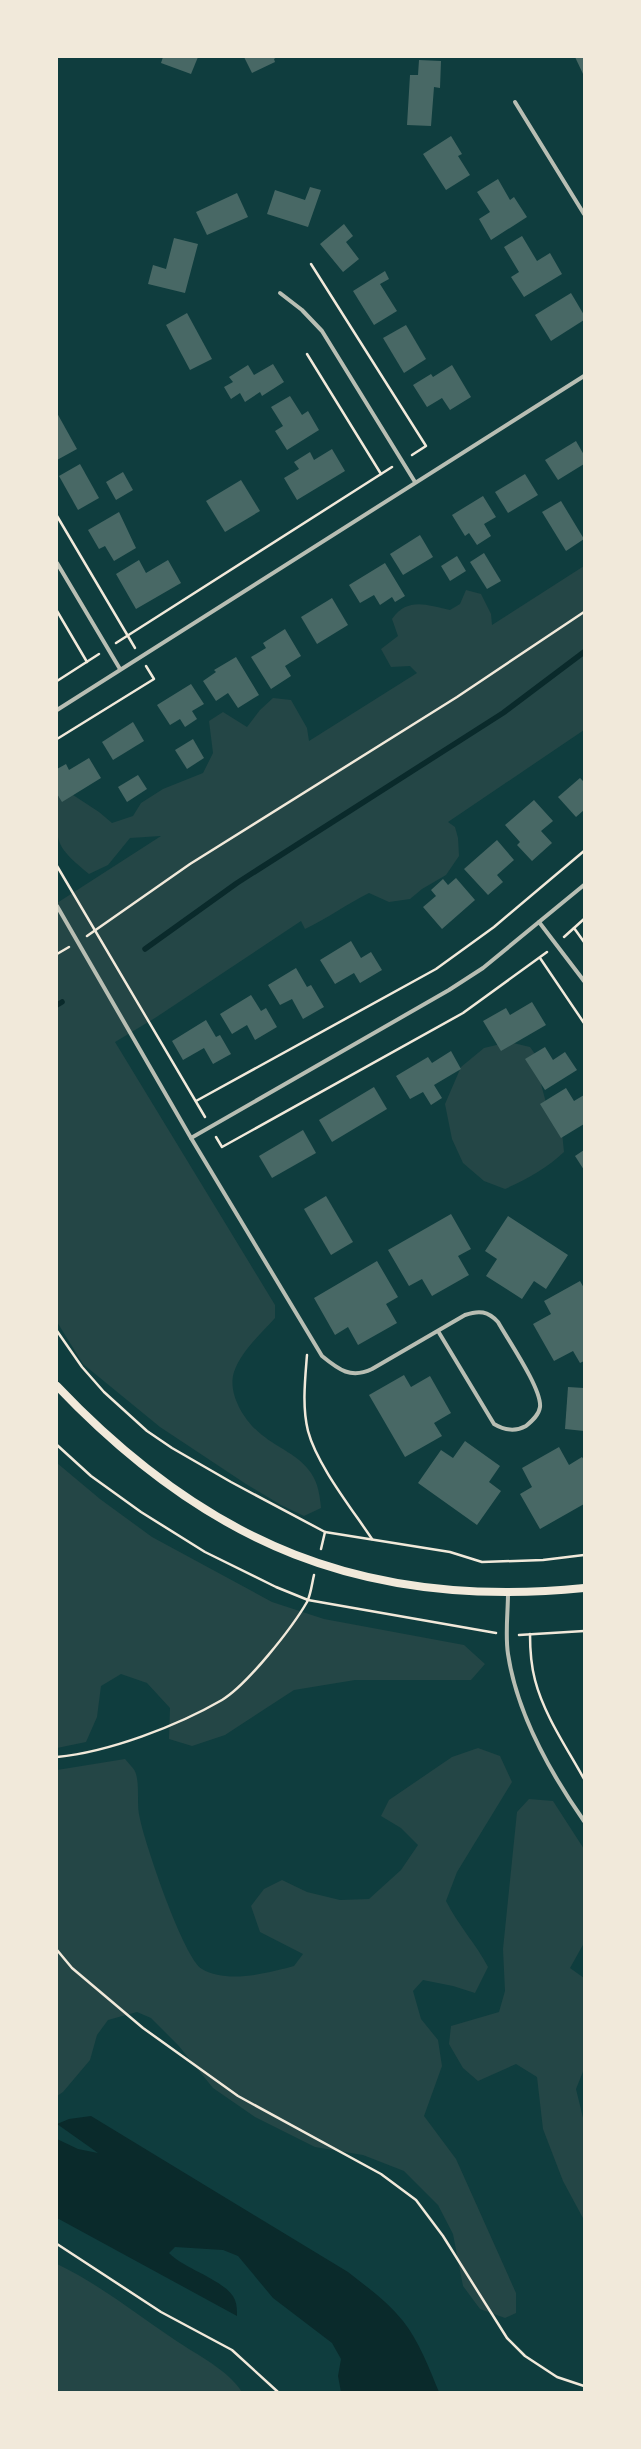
<svg xmlns="http://www.w3.org/2000/svg" width="641" height="2449" font-family="Poppins,sans-serif">
<style>
.green{fill:#244646}
.water{fill:#0a2a2b}
.lines{fill:none;stroke-linecap:round;stroke-linejoin:round}
.stream{stroke:#0a2a2b;stroke-width:5.5}
.building{fill:#486865}
.path{stroke:#f1e9da;stroke-width:2.5}
.minor{stroke:#b8beb3;stroke-width:4}
.secondary{stroke:#f1e9da;stroke-width:8}
</style>
<rect width="100%" height="100%" fill="#0f3d3e"/>
<g class="green">
<path d="M584 566V730L448 822 455 827 458 838 459 856 446 875 422 889 410 899 389 902 369 893C347 904 328 918 305 929L301 921 155 1018 115 1042 275 1305V1318C261 1334 241 1351 234 1372 227 1394 245 1422 262 1435 278 1448 299 1455 311 1473 318 1483 320 1496 321 1508L304 1516 281 1505 246 1484 160 1427 83 1364 57 1322V903L161 836 130 838 108 865 89 874C52 844 57 842 57 797L70 793 99 812 112 823 133 816 141 803 163 789 203 773 213 753 209 721 223 712 247 727 260 710 273 698 291 700 307 728 309 741 417 673 410 666 391 667 381 649 398 636 392 619C408 597 426 605 450 610L460 604 466 590 481 594 491 614 492 625Z"/>
<path d="M509 1042 530 1047 542 1064 541 1084 549 1114 562 1132 564 1152C547 1168 527 1179 505 1189L484 1181 463 1163 452 1139 445 1104 461 1067 484 1048Z"/>
<path d="M57 1463 100 1499 152 1537 272 1602 324 1619 464 1645 485 1664 471 1680H355L294 1690 225 1735 192 1746 169 1739 170 1708 147 1683 121 1674 101 1686 97 1717 86 1742 57 1748Z"/>
<path d="M478 1748 500 1756 512 1782 457 1872 446 1901C458 1925 476 1944 488 1967L475 1993 453 1986 423 1980 413 1991 421 2019 438 2040 442 2066 424 2116 456 2159 516 2293V2313L505 2318 480 2309 463 2286 453 2234 438 2205 404 2171 363 2155 315 2147 255 2117 213 2088 178 2045 151 2018 137 2012 108 2020 97 2035 90 2060 63 2092 57 2096V1770L125 1759C128 1763 135 1769 136 1774 140 1788 136 1805 140 1819 145 1844 184 1959 202 1969 227 1984 268 1973 294 1966L303 1954 260 1932 251 1906 264 1889 282 1880 307 1892 340 1900 369 1899 401 1870 418 1845 401 1828 381 1816 389 1800 452 1757Z"/>
<path d="M529 1799 553 1801 584 1849V1943L570 1968 584 1978V2069L576 2089 584 2122V2220L563 2181 543 2129 537 2077 516 2064 478 2081 463 2068 449 2044 451 2026 499 2012 505 1991 503 1949 517 1812Z"/>
<path d="M57 2264C99 2284 136 2314 175 2340 197 2355 227 2369 242 2392H57Z"/>
</g>
<path class="water" d="M91 2116 348 2272C367 2287 388 2302 403 2321 419 2341 429 2368 439 2392H341L338 2376 341 2359 332 2343 273 2298 238 2256 223 2250 175 2247 169 2253C184 2269 228 2281 235 2300 237 2305 237 2311 237 2316L57 2218V2139L78 2149 98 2153 57 2124 69 2119Z"/>
<g class="lines">
<g class="stream">
<path d="M145 949 237 883 503 713 584 652"/>
<path d="M57 1005 62 1002"/>
</g>
</g>
<g class="building">
<path d="M163 57H198L191 74 161 63Z"/>
<path d="M244 57H277L274 59 275 62 252 73Z"/>
<path d="M575 57H584V76Z"/>
<path d="M419 60 441 61 440 88 434 87 431 126 407 125 410 75H418Z"/>
<path d="M451 136 462 154 458 156 470 175 446 190 423 154Z"/>
<path d="M498 179 510 200 514 197 527 217 491 240 479 219 490 212 477 192Z"/>
<path d="M310 187 321 190 308 227 267 214 275 190 305 200Z"/>
<path d="M237 193 248 217 207 235 196 212Z"/>
<path d="M344 224 353 236 346 242 359 259 343 272 320 244Z"/>
<path d="M522 236 537 261 550 253 562 274 524 297 511 277 519 272 504 247Z"/>
<path d="M174 238 198 244 185 293 148 284 153 265 166 269Z"/>
<path d="M385 271 389 279 380 284 397 311 374 325 353 291Z"/>
<path d="M571 293 584 315V320L551 341 535 315Z"/>
<path d="M187 313 212 359 190 370 166 325Z"/>
<path d="M406 325 426 359 404 373 383 338Z"/>
<path d="M273 364 284 382 262 396 260 392 245 402 240 393 231 399 224 387 233 382 229 377 248 365 254 375Z"/>
<path d="M452 365 471 397 450 410 442 398 427 407 413 385 431 374 433 377Z"/>
<path d="M290 396 302 415 308 411 319 430 287 450 275 431 283 426 271 407Z"/>
<path d="M57 413 77 449 57 460Z"/>
<path d="M576 441 584 455V464L558 480 545 460Z"/>
<path d="M332 449 345 471 297 500 284 478 299 469 294 462 310 452 314 460Z"/>
<path d="M80 464 99 498 78 510 59 476Z"/>
<path d="M123 472 133 490 116 500 106 482Z"/>
<path d="M525 474 538 495 508 513 495 492Z"/>
<path d="M241 480 260 511 225 532 206 501Z"/>
<path d="M483 496 496 517 484 524 491 536 477 545 469 533 465 536 452 515Z"/>
<path d="M561 501 584 539 566 551 542 512Z"/>
<path d="M119 512 136 548 114 561 105 546 99 549 88 530Z"/>
<path d="M420 535 433 557 403 575 390 554Z"/>
<path d="M484 553 501 581 487 589 470 562Z"/>
<path d="M457 556 466 571 450 581 441 566Z"/>
<path d="M139 560 146 573 168 560 181 583 136 609 116 574Z"/>
<path d="M385 563 405 596 395 602 392 597 380 605 374 595 360 603 349 585Z"/>
<path d="M332 598 348 625 317 644 301 617Z"/>
<path d="M285 629 301 656 285 666 291 676 271 689 251 657 266 648 263 643Z"/>
<path d="M236 657 259 695 238 708 228 693 216 701 203 681 216 672 214 670Z"/>
<path d="M191 684 204 704 192 711 197 719 185 727 180 719 170 725 157 705Z"/>
<path d="M133 722 144 741 113 760 102 742Z"/>
<path d="M193 739 204 758 187 769 175 750Z"/>
<path d="M89 758 101 778 62 802 57 794V769L66 764 69 770Z"/>
<path d="M138 775 147 789 127 802 118 787Z"/>
<path d="M580 778 584 782V810L576 817 558 797Z"/>
<path d="M534 800 553 821 541 831 552 843 532 861 517 845 520 842 505 825Z"/>
<path d="M497 840 514 860 497 875 503 882 488 895 464 869Z"/>
<path d="M456 878 475 900 442 929 423 907 436 896 431 890 443 879 448 885Z"/>
<path d="M351 941 361 958 371 952 382 970 360 983 354 973 335 984 320 960Z"/>
<path d="M296 968 307 987 311 985 324 1007 303 1019 292 999 280 1005 268 985Z"/>
<path d="M251 995 261 1011 266 1008 277 1027 255 1040 247 1025 232 1034 220 1014Z"/>
<path d="M532 1002 546 1025 501 1051 483 1021 506 1008 510 1015Z"/>
<path d="M206 1020 216 1037 220 1035 231 1054 213 1064 204 1048 183 1060 172 1041Z"/>
<path d="M545 1047 553 1060 565 1052 577 1070 545 1090 525 1059Z"/>
<path d="M451 1051 461 1069 434 1085 442 1098 431 1105 423 1092 410 1099 396 1076 428 1057 432 1063Z"/>
<path d="M374 1087 387 1109 332 1142 319 1120Z"/>
<path d="M566 1088 574 1101 584 1095V1124L561 1138 540 1104Z"/>
<path d="M303 1130 316 1153 272 1178 259 1156Z"/>
<path d="M584 1150V1170L575 1156Z"/>
<path d="M326 1196 353 1242 331 1255 304 1209Z"/>
<path d="M451 1214 471 1249 458 1256 469 1275 432 1296 422 1279 409 1286 388 1250Z"/>
<path d="M508 1216 568 1255 546 1289 534 1281 522 1299 486 1276 497 1259 485 1251Z"/>
<path d="M377 1261 398 1297 386 1304 397 1323 358 1345 348 1327 335 1335 314 1298Z"/>
<path d="M580 1281 584 1288V1361L580 1363 573 1351 554 1361 533 1324 551 1314 544 1301Z"/>
<path d="M404 1375 411 1387 430 1376 451 1413 434 1423 442 1436 405 1457 369 1395Z"/>
<path d="M568 1387 584 1388V1431L565 1429Z"/>
<path d="M465 1441 500 1466 489 1482 501 1491 477 1525 418 1483 441 1450 453 1458Z"/>
<path d="M559 1447 569 1465 582 1457 584 1460V1504L540 1529 520 1494 532 1487 522 1468Z"/>
</g>
<g class="lines">
<g class="path">
<path d="M311 264 426 446 412 455"/>
<path d="M307 354 381 474"/>
<path d="M57 516 135 648"/>
<path d="M57 611 87 662"/>
<path d="M116 643 392 467"/>
<path d="M57 681 99 654"/>
<path d="M57 739 154 679 146 666"/>
<path d="M57 866 205 1117"/>
<path d="M574 928 584 942"/>
<path d="M87 936 190 864 457 697 584 612"/>
<path d="M564 937 584 919"/>
<path d="M57 954 69 947"/>
<path d="M540 958 584 1023"/>
<path d="M196 1101 436 969 494 927 584 851"/>
<path d="M216 1137 222 1147 463 1013 547 952"/>
<path d="M57 1331 82 1367 104 1392 147 1431 172 1448 231 1482 325 1532 450 1552 482 1562 543 1560 584 1555"/>
<path d="M307 1355C305 1380 302 1407 308 1431 317 1465 352 1509 372 1539"/>
<path d="M57 1445 91 1476 141 1512 205 1552 276 1587 308 1600 496 1633"/>
<path d="M321 1549 325 1532"/>
<path d="M530 1634C530 1650 531 1665 535 1680 544 1715 567 1748 584 1779"/>
<path d="M519 1635 584 1631"/>
<path d="M57 1757C109 1752 177 1726 222 1700 247 1685 292 1628 307 1602 311 1594 312 1583 314 1575"/>
<path d="M57 1950 72 1968 143 2028 238 2096 381 2174 416 2200 443 2236 507 2338 525 2356 557 2377 584 2386"/>
<path d="M57 2244 161 2312 232 2350 278 2392"/>
</g>
<g class="minor">
<path d="M515 102 584 214"/>
<path d="M280 293 302 310 322 331 415 482"/>
<path d="M57 563 120 669"/>
<path d="M57 710 584 376"/>
<path d="M57 906 191 1138 322 1356C339 1370 351 1379 372 1369L465 1315C479 1310 488 1311 498 1322 508 1340 542 1389 540 1407 539 1415 532 1421 526 1426 515 1432 504 1430 494 1424L438 1331"/>
<path d="M539 922 584 981"/>
<path d="M191 1138 449 990 483 968 584 885"/>
<path d="M508 1593C508 1613 505 1634 508 1654 517 1714 549 1771 584 1821"/>
</g>
<path class="secondary" d="M57 1386C207 1544 365 1610 584 1588"/>
</g>
<rect width="641" height="2449" fill="none" stroke="#f1e9da" stroke-width="116"/>
</svg>
